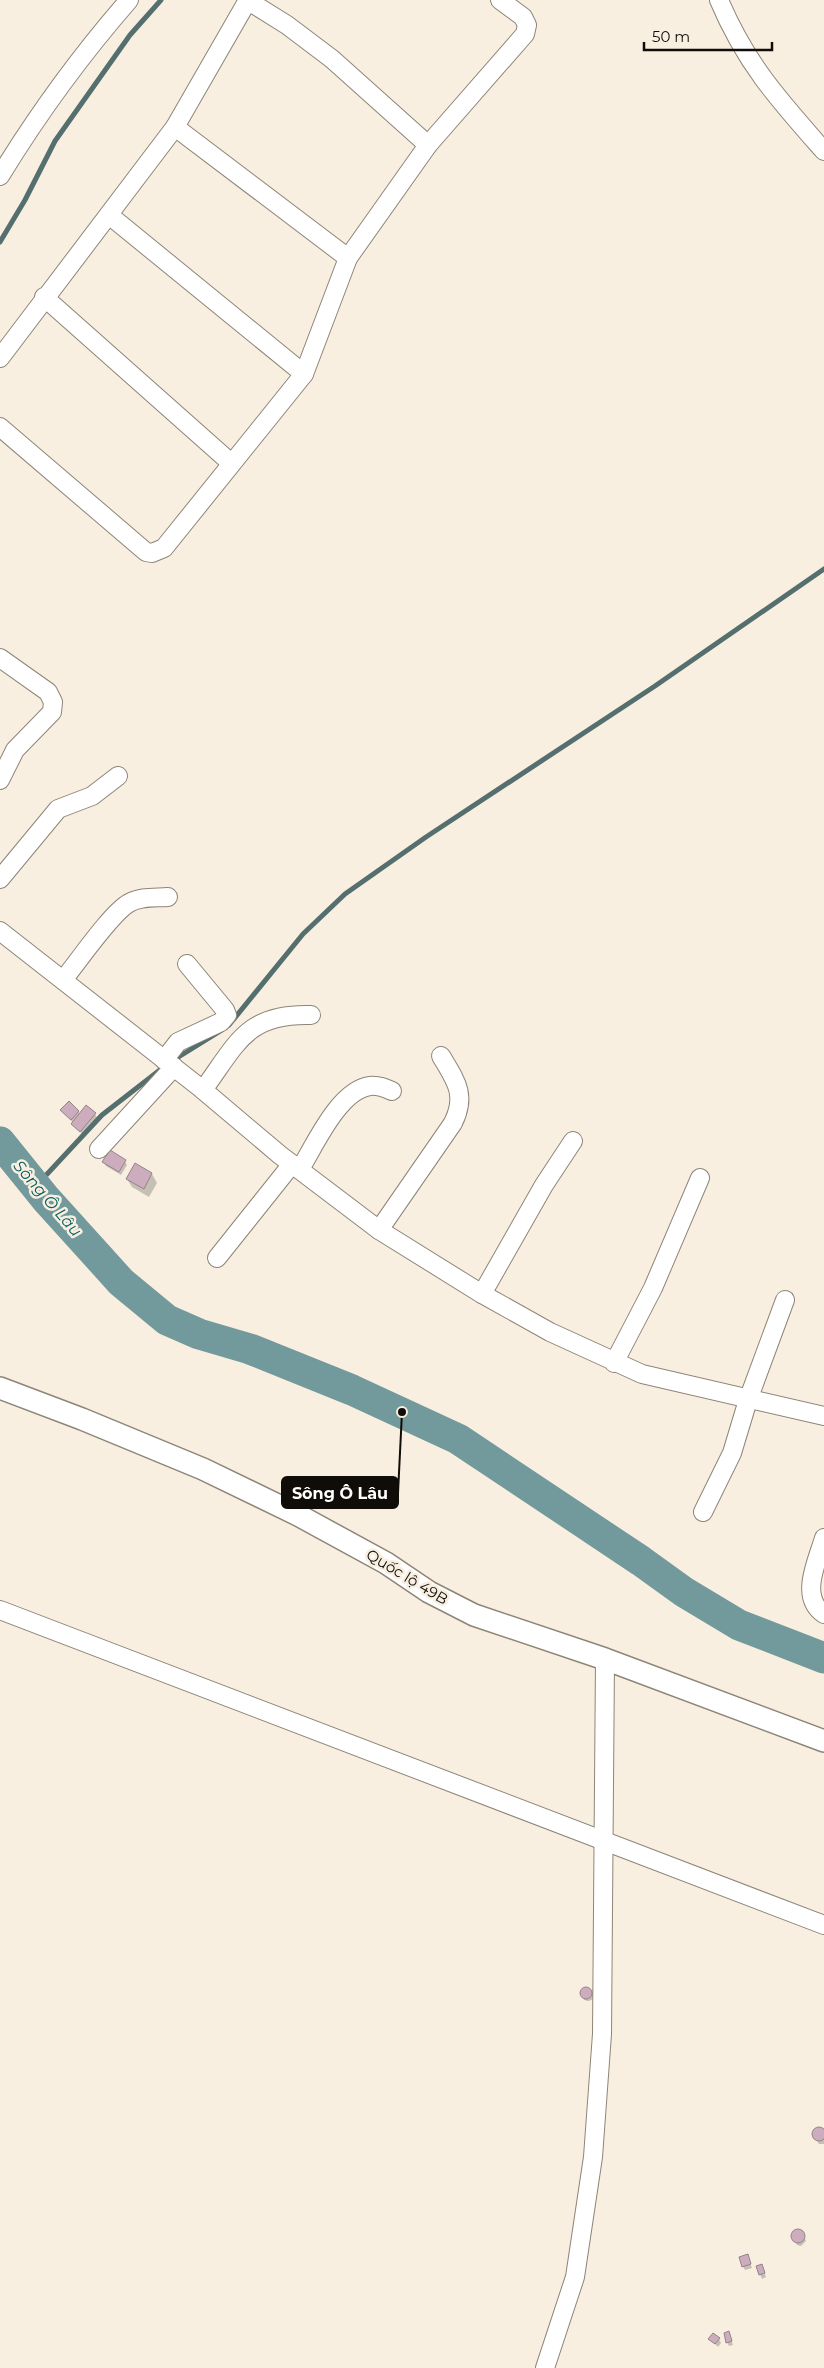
<svg xmlns="http://www.w3.org/2000/svg" width="824" height="2368" font-family="Montserrat,sans-serif">
<style>
.shadow{fill:#0003}
.lines{fill:none;stroke-linecap:round;stroke-linejoin:round}
.stream{stroke:#556f6f;stroke-width:5}
.river{stroke:#72999b;stroke-width:31}
.building{fill:#cdadbd;stroke:#92838a}
.minor-casing{stroke:#8d8578;stroke-width:20}
.major-casing{stroke:#8d8578;stroke-width:24}
.minor{stroke:#fff;stroke-width:18}
.major{stroke:#fff;stroke-width:21}
.labels{text-anchor:middle;stroke-width:5;stroke-linejoin:round;paint-order:stroke}
.street-label{font-size:15px;fill:#100d09;stroke:#f8efe0}
.water-label{font-size:16px;font-style:italic;fill:#005c5f;stroke:#f8efe0}
.leader{fill:none;stroke:#100d09;stroke-width:2}
.callout-dot{fill:#100d09;stroke:#f8efe0;stroke-width:2}
.callout{fill:#100d09;stroke:#100d09;stroke-width:2}
.callout-label{font-size:16px;text-anchor:middle;font-weight:bold;fill:#fff}
</style>
<rect width="100%" height="100%" fill="#f8efe0"/>
<g class="shadow">
<path d="M62 1110 78 1111 80 1114H95L97 1118 83 1135Z"/>
<path d="M125 1161 127 1165 121 1175 106 1166 104 1162Z"/>
<path d="M135 1165 152 1174 157 1183 149 1197 132 1187 127 1179Z"/>
<circle cx="588" cy="1995" r="6"/>
<path d="M817 2128 824 2129V2144H819L814 2135Z"/>
<path d="M798 2231H801L806 2241 801 2246 797 2245 793 2234Z"/>
<path d="M749 2260 752 2268 745 2270 743 2266Z"/>
<path d="M762 2266 766 2277 762 2279 757 2267Z"/>
<path d="M729 2333 733 2345 729 2346 727 2342Z"/>
<path d="M710 2339H719L721 2343 718 2347Z"/>
</g>
<g class="lines">
<g class="stream">
<path d="M0 242 25 200 55 141 130 35 161 0"/>
<path d="M229 1025 303 934 345 894 426 837 655 686 824 569"/>
<path d="M172 1061 222 1030"/>
<path d="M36 1186 102 1115 165 1066"/>
</g>
<path class="river" d="M0 1142 46 1199 121 1282 167 1320 199 1334 250 1349 352 1390 458 1439 641 1561 684 1592 739 1625 824 1658"/>
</g>
<g class="building">
<path d="M69 1101 79 1111 71 1120 60 1110Z"/>
<path d="M86 1105 96 1113 80 1132 71 1124Z"/>
<path d="M110 1150 126 1160 119 1172 102 1162Z"/>
<path d="M135 1163 152 1173 144 1189 126 1179Z"/>
<circle cx="586" cy="1993" r="6"/>
<circle cx="819" cy="2134" r="7"/>
<circle cx="798" cy="2236" r="7"/>
<path d="M748 2254 751 2264 742 2267 739 2257Z"/>
<path d="M762 2264 765 2273 759 2275 756 2266Z"/>
<path d="M729 2331 732 2341 726 2343 724 2333Z"/>
<path d="M713 2333 720 2338 715 2344 708 2339Z"/>
</g>
<g class="lines">
<g class="minor-casing">
<g id="minor">
<path d="M247 0 287 25 332 59 428 145"/>
<path d="M719 0C746 64 779 100 824 151"/>
<path d="M175 127 348 258"/>
<path d="M0 176C38 114 81 55 129 0"/>
<path d="M109 215 304 374"/>
<path d="M44 297 231 463"/>
<path d="M0 358 175 127 248 0"/>
<path d="M0 427 146 552 152 553 164 548 304 374 348 258 428 145 525 34 527 25 523 17 500 0"/>
<path d="M0 658 48 692 53 702 52 712 15 750 0 780"/>
<path d="M0 879 58 809 92 796 118 776"/>
<path d="M0 931 203 1090 280 1155 379 1230 482 1294 550 1332 642 1374 824 1416"/>
<path d="M63 980C78 962 111 913 129 903 141 896 155 898 168 897"/>
<path d="M164 1060 178 1042 221 1022 227 1015 225 1010 187 964"/>
<path d="M203 1090C237 1044 246 1013 311 1015"/>
<path d="M99 1149 174 1067"/>
<path d="M300 1169C315 1145 339 1090 370 1086 378 1085 385 1088 392 1091"/>
<path d="M379 1230 453 1123C467 1095 456 1081 441 1056"/>
<path d="M217 1258 292 1164"/>
<path d="M482 1294 544 1185 573 1141"/>
<path d="M614 1363 653 1288 700 1178"/>
<path d="M703 1512 732 1453 748 1400 785 1300"/>
<path d="M824 1538C817 1562 799 1597 824 1614"/>
<path d="M0 1610 824 1925"/>
<path d="M545 2368 575 2277 593 2157 602 2034 605 1659"/>
</g>
</g>
<g class="major-casing">
<path id="major" d="M0 1388 82 1419 203 1469 298 1515 386 1563 429 1592 474 1615 605 1659 824 1741"/>
</g>
<use href="#minor" class="minor"/>
<use href="#major" class="major"/>
</g>
<g class="labels">
<g class="street-label">
<text transform="translate(407 1577) rotate(31)" y="5">Quốc lộ 49B</text>
</g>
<g class="water-label">
<text transform="translate(48 1198) rotate(49)" y="6">Sông Ô Lâu</text>
</g>
</g>
<path class="leader" d="M402 1412L398 1493"/>
<circle class="callout-dot" cx="402" cy="1412" r="5"/>
<rect class="callout" x="282" y="1477" width="116" height="31" rx="5"/>
<g class="callout-label">
<text x="340" y="1499">Sông Ô Lâu</text>
</g>
<path d="M644 42v8h128v-8" fill="none" stroke="#100d09" stroke-width="2.5"/>
<text x="652" y="42" font-size="15" fill="#100d09" stroke="#f8efe0" stroke-width="4" paint-order="stroke">50 m</text>
</svg>
